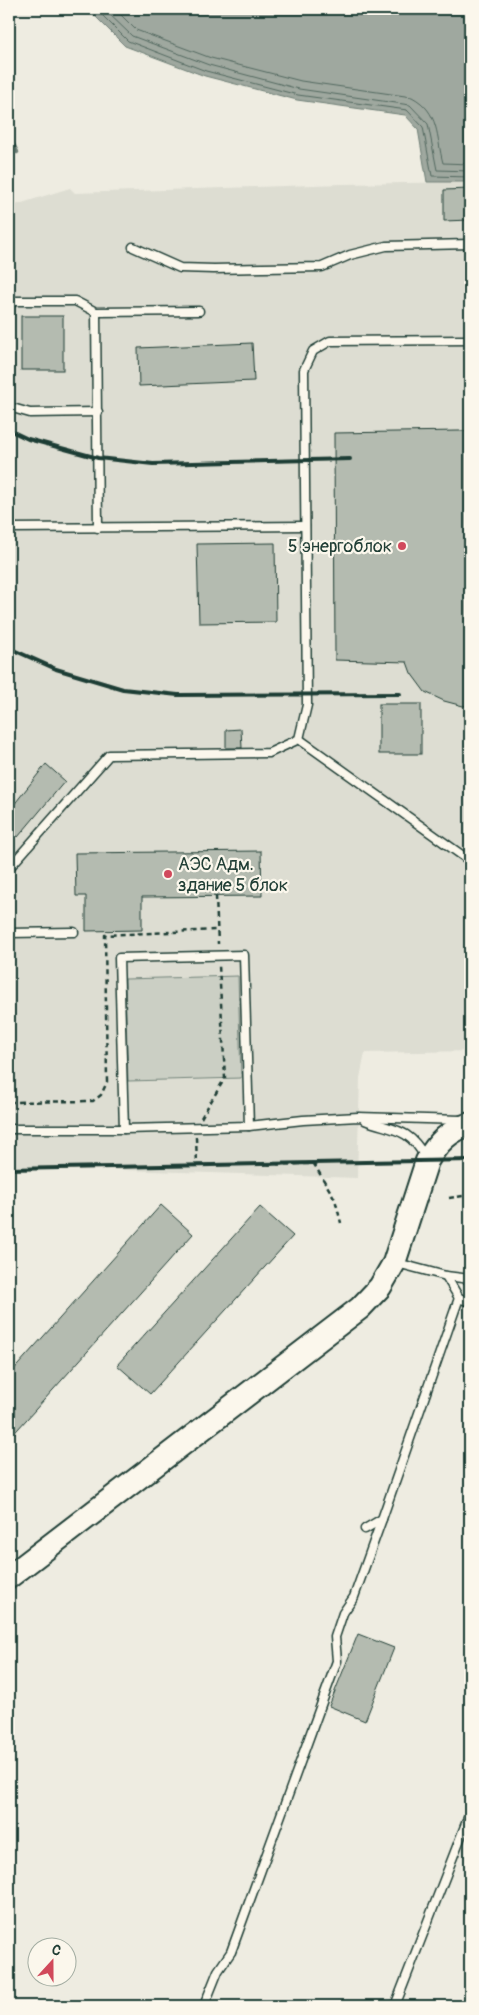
<svg xmlns="http://www.w3.org/2000/svg" width="479" height="2015" font-family="Pangolin,sans-serif">
<style>
.built{fill:#ddddd2}
.green{fill:#cbcfc4;stroke:#75867c}
.water{fill:#9fa89f;stroke:#6c7d74}
.lines{fill:none;stroke-linecap:round;stroke-linejoin:round}
.shore{stroke:#52685f;stroke-width:1}
.stream{stroke:#6c7d74;stroke-width:4.5}
.building{fill:#b4bbb0;stroke:#1f3d34}
.lane-casing{stroke:#1f3d34;stroke-width:11}
.secondary-casing{stroke:#1f3d34;stroke-width:26}
.path{stroke:#1f3d34;stroke-width:2.5;stroke-dasharray:5 4;stroke-linecap:butt}
.lane{stroke:#fbf7ec;stroke-width:8}
.secondary{stroke:#fbf7ec;stroke-width:22}
.rail{stroke:#1f3d34;stroke-width:4}
.poi-dot{fill:#d1495b;stroke:#fbf7ec;stroke-width:2}
.labels{text-anchor:middle;stroke-width:4.5;stroke-linejoin:round;paint-order:stroke}
.poi-label{font-size:18px;fill:#1f3d34;stroke:#fbf7ec;text-anchor:end}
</style>
<rect width="100%" height="100%" fill="#eeece1"/>
<filter id="ink" filterUnits="userSpaceOnUse"><feTurbulence type="fractalNoise" baseFrequency=".02" numOctaves="2"/><feDisplacementMap in="SourceGraphic" scale="10" xChannelSelector="R" yChannelSelector="G"/><feConvolveMatrix kernelMatrix="1 2 1 2 8 2 1 2 1" color-interpolation-filters="sRGB"/></filter>
<g filter="url(#ink)">
<path class="built" d="M470 182V1051L365 1053 360 1078 357 1178 33 1167 9 1168V207L70 188 75 193 342 184Z"/>
<path class="green" d="M238 976 241 1078 128 1081 125 979Z"/>
<path class="water" d="M88 9H470V182H427L418 129 405 115 297 100 205 76 125 46Z"/>
<g class="lines">
<g class="shore">
<path d="M96 9 128 41 206 71 298 95 407 110 423 127 432 176 470 177"/>
<path d="M104 9 132 36 209 65 299 89 410 105 428 124 437 170 470 171"/>
<path d="M115 9 136 30 211 58 301 81 412 97C440 112 436 137 443 163L470 164"/>
</g>
<path class="stream" d="M9 137 17 152"/>
</g>
<g class="building">
<path d="M470 189V220L444 221V190Z"/>
<rect x="21" y="316" width="42" height="54"/>
<path d="M252 343 254 381 139 386 138 348Z"/>
<path d="M458 431H470V705L463 706 444 701 425 692 411 673 407 662 335 660 334 433Z"/>
<path d="M275 543 276 622 199 623 197 544Z"/>
<rect x="379" y="704" width="42" height="50"/>
<path d="M241 729 242 748H226V730Z"/>
<path d="M46 764 65 781 18 837 9 829V811Z"/>
<path d="M261 851 262 896 142 897V930L86 931V896H76L75 853Z"/>
<path d="M161 1205 193 1234 9 1439V1375Z"/>
<path d="M260 1207 293 1236 150 1394 117 1365Z"/>
<path d="M358 1634 394 1648 365 1721 329 1706Z"/>
</g>
<g class="lines">
<g class="lane-casing">
<g id="lane">
<path d="M133 247 180 268 214 269 322 267 350 255 386 246 470 244"/>
<path d="M9 305 15 301H75L96 312 98 528"/>
<path d="M96 312 199 311"/>
<path d="M9 407 30 413 98 412"/>
<path d="M9 528 305 526"/>
<path d="M299 739 470 861"/>
<path d="M9 868 109 755 269 753 299 739 307 705 304 370 313 351 330 341 470 340"/>
<path d="M9 933 74 932"/>
<path d="M365 1120C394 1131 408 1127 425 1157"/>
<path d="M9 1129H124L249 1126 303 1120 358 1117 461 1120"/>
<path d="M124 1129 119 958 244 955 249 1126"/>
<path d="M397 1263 446 1276 470 1279"/>
<path d="M446 1276 459 1298 470 1302"/>
<path d="M365 1529 382 1519 459 1298"/>
<path d="M204 2006 218 1971 231 1952 337 1661 335 1637 343 1613 354 1597 382 1519"/>
<path d="M395 2006 470 1813"/>
</g>
</g>
<g class="secondary-casing">
<path id="secondary" d="M9 1577 360 1308 380 1287 394 1263 427 1161C438 1142 449 1131 470 1124"/>
</g>
<g class="path">
<path d="M216 896 218 944"/>
<path d="M9 1102 93 1101 101 1095 107 1082 105 935 217 930"/>
<path d="M201 1118 225 1078 219 965"/>
<path d="M196 1137 197 1165 314 1164 335 1199 341 1223"/>
<path d="M449 1198 470 1195"/>
</g>
<use href="#lane" class="lane"/>
<use href="#secondary" class="secondary"/>
<g class="rail">
<path d="M9 430 28 439 98 458 153 464 350 459"/>
<path d="M9 648 56 669 123 689 178 695 400 694"/>
<path d="M9 1169 470 1160"/>
</g>
</g>
</g>
<g class="poi-dot">
<circle cx="402" cy="546" r="5"/>
<circle cx="168" cy="874" r="5"/>
</g>
<g class="labels">
<g class="poi-label">
<text x="392" y="552">5 энергоблок</text>
<text x="178" y="870" text-anchor="start">АЭС Адм.<tspan x="178" dy="21">здание 5 блок</tspan></text>
</g>
</g>
<rect width="479" height="2015" fill="none" stroke="#fbf7ec" stroke-width="30"/>
<rect x="15" y="15" width="449" height="1985" fill="none" stroke="#1f3d34" stroke-width="2" filter="url(#ink)"/>
<g transform="translate(52 1962) rotate(21)"><circle r="24" fill="#fbf7ec" stroke="#a3ada2"/>
<path d="M0-4L9 19L0 12L-9 19Z" fill="#d1495b"/>
<text y="-8" font-size="14" font-weight="bold" text-anchor="middle" fill="#1f3d34">С</text>
</g>
</svg>
